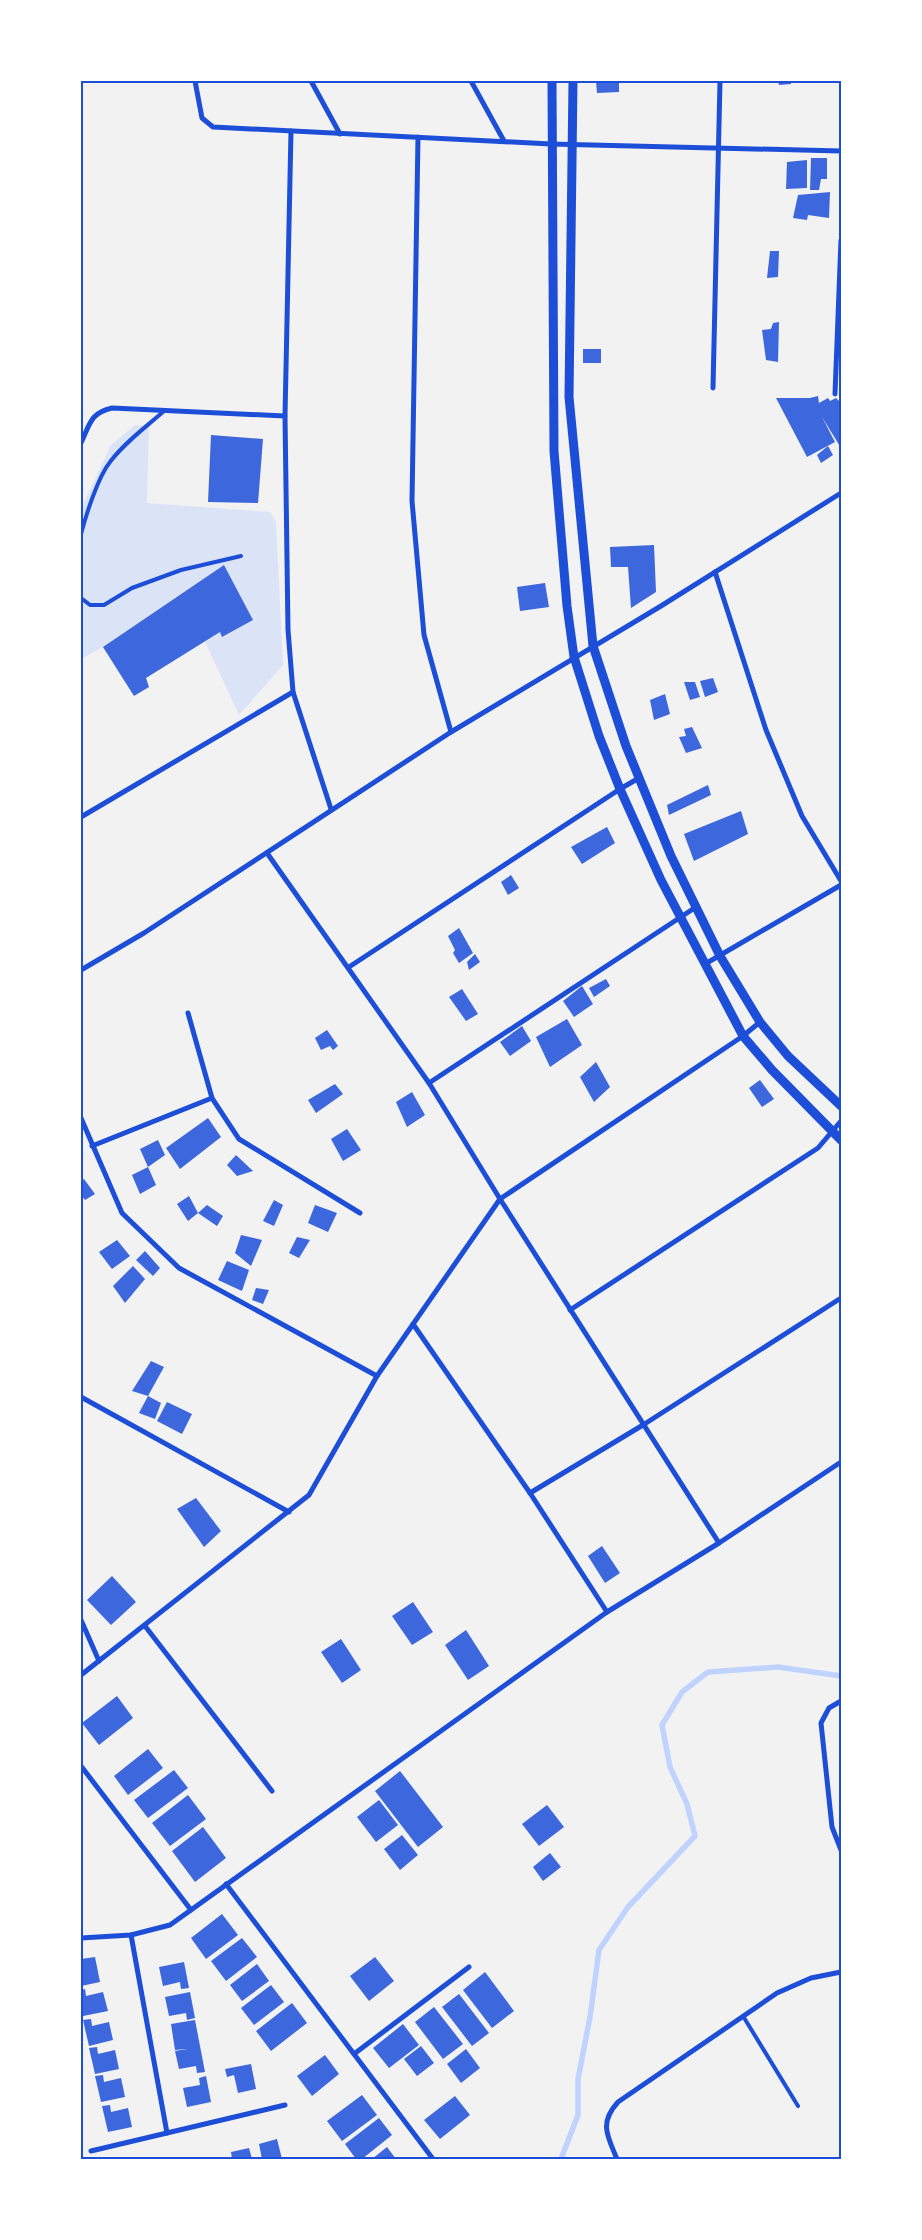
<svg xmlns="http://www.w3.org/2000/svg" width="922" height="2240" font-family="Overpass,sans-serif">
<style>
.green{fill:#dbe4f7}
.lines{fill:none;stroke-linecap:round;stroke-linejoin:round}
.stream{stroke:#bfd3fe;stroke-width:5.5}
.building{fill:#3d67dc}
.service{stroke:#1d4ed8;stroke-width:4}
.minor{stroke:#1d4ed8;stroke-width:5}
.tertiary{stroke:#1d4ed8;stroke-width:9}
.neatline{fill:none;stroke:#1d4ed8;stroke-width:2}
</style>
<rect width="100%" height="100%" fill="#f2f2f2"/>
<path class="green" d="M135 425 149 426 147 503 270 512 276 522 283 665 239 715 205 642 220 632 223 637 253 620 224 565 103 647 81 659V509L111 445Z"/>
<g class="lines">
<path class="stream" d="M561 2159 578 2115V2079L590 2017 599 1950 628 1907 695 1836 687 1804 670 1767 662 1725 682 1692 708 1672 778 1667 841 1676"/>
</g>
<g class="building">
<path d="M596 81H619V92L597 93Z"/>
<path d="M778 81H791V84L779 85Z"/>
<path d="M811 158H827V179H821L819 190H810Z"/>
<path d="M807 160V188L786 189 787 162Z"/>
<path d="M830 192 829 218 808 215 807 220 793 218 798 195Z"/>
<path d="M770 251H779L778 277 767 278Z"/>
<path d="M779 322 778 362 766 360 762 330 771 329 773 323Z"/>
<rect x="583" y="349" width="18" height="14"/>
<path d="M818 396 819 403 828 398 830 401 836 398 841 403V448L822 417 835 442 807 457 776 398H810Z"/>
<path d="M211 435 263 439 258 503 208 502Z"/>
<path d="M828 446 833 455 821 463 817 455Z"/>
<path d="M654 545 656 592 631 608 628 567H611L610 547Z"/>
<path d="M224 565 253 620 222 637 220 632 146 678 149 687 134 696 103 647Z"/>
<path d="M545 583 549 607 520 611 517 587Z"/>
<path d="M713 678 718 692 705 697 700 681Z"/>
<path d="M684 682H695L700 697 690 700Z"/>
<path d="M665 694 670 714 654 720 650 700Z"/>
<path d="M692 727 702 748 686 753 679 737 686 736 684 729Z"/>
<path d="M708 785 711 795 669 815 667 805Z"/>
<path d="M741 811 748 834 694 861 684 834Z"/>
<path d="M607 827 615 843 582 864 571 847Z"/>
<path d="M511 875 519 888 508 895 501 882Z"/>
<path d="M459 928 473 953 459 963 453 953 455 950 448 936Z"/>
<path d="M475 954 480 962 469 970 467 962Z"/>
<path d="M606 979 610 986 594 997 589 988Z"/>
<path d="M582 986 593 1004 574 1017 563 1001Z"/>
<path d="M462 989 478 1014 466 1021 449 997Z"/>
<path d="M567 1019 582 1045 550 1067 536 1037Z"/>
<path d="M522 1026 531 1041 510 1056 500 1042Z"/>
<path d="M327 1030 338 1046 333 1050 330 1046 321 1050 315 1038Z"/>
<path d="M596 1062 610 1087 594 1102 580 1077Z"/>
<path d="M760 1080 774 1099 762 1107 749 1088Z"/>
<path d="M335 1084 343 1094 316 1113 308 1100Z"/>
<path d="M412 1092 425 1115 407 1127 396 1102Z"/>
<path d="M208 1118 221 1137 180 1169 166 1148Z"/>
<path d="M347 1129 361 1150 343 1161 331 1139Z"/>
<path d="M158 1140 165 1155 148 1167 156 1185 140 1194 132 1175 148 1167 140 1149Z"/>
<path d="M236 1155 253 1171 237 1176 227 1165Z"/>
<path d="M84 1179 95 1194 85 1200 81 1195V1181Z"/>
<path d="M189 1196 198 1213 207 1205 223 1216 217 1226 198 1213 188 1221 177 1204Z"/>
<path d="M274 1200 283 1205 274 1226 263 1221Z"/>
<path d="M315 1205 337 1213 328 1232 308 1223Z"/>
<path d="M241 1235 262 1240 251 1266 235 1253Z"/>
<path d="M297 1237 310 1240 299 1258 289 1253Z"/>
<path d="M117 1240 130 1256 112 1269 99 1252Z"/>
<path d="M145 1251 160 1268 153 1276 136 1260Z"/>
<path d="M227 1261 249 1270 242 1291 218 1280Z"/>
<path d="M133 1266 145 1279 125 1303 113 1286Z"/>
<path d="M256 1288 269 1290 263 1304 252 1300Z"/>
<path d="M151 1361 164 1367 148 1396 132 1391Z"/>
<path d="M148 1396 161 1403 155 1419 139 1413Z"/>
<path d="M167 1402 192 1414 182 1434 157 1421Z"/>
<path d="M196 1498 221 1531 204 1547 177 1509Z"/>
<path d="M602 1546 620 1573 605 1583 588 1556Z"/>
<path d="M112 1576 136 1602 111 1625 87 1600Z"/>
<path d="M413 1602 433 1632 412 1645 392 1616Z"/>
<path d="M466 1630 489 1666 468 1680 445 1645Z"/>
<path d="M341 1639 361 1670 342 1683 321 1652Z"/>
<path d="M117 1696 133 1718 99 1745 82 1723Z"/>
<path d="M148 1749 163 1768 128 1795 114 1776Z"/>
<path d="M174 1770 188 1788 148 1818 134 1800Z"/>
<path d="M400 1771 443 1827 418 1847 375 1791Z"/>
<path d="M188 1795 206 1819 170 1846 152 1823Z"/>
<path d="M379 1800 398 1825 376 1842 357 1817Z"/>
<path d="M547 1805 564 1827 539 1846 522 1824Z"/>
<path d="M203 1827 226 1858 195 1882 172 1851Z"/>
<path d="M402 1835 418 1855 400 1870 384 1849Z"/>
<path d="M550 1853 561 1867 543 1881 533 1867Z"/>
<path d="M222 1914 238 1935 206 1959 191 1938Z"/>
<path d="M242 1938 257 1957 226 1981 211 1961Z"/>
<path d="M95 1957 100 1982 81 1986V1959Z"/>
<path d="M375 1957 394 1981 369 2001 350 1976Z"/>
<path d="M184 1962 189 1988 181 1989 180 1982 163 1986 159 1967Z"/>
<path d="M257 1964 269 1981 242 2001 230 1985Z"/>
<path d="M485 1972 514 2011 492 2028 463 1990Z"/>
<path d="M271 1985 284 2002 254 2025 241 2008Z"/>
<path d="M85 1989 86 1996 103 1992 108 2011 83 2016 81 1990Z"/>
<path d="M190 1992 195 2018 187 2020 186 2013 169 2016 165 1997Z"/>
<path d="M459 1994 489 2033 472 2046 442 2007Z"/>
<path d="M292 2003 307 2023 271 2051 256 2031Z"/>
<path d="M434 2007 463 2044 443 2059 415 2022Z"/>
<path d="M91 2019 92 2026 109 2022 113 2040 89 2046 83 2020Z"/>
<path d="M195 2020 205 2072 197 2073 196 2066 179 2069 175 2051 187 2049 175 2050 171 2024Z"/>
<path d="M403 2024 419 2045 389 2068 373 2048Z"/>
<path d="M421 2046 434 2063 417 2076 404 2059Z"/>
<path d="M97 2047 98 2054 115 2050 119 2069 95 2074 89 2048Z"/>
<path d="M466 2049 480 2068 461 2083 447 2064Z"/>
<path d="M325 2055 339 2074 312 2096 297 2076Z"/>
<path d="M251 2064 256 2089 238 2093 234 2075 227 2077 225 2069Z"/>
<path d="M103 2075 104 2082 121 2078 125 2097 101 2102 95 2076Z"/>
<path d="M206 2076 211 2102 187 2107 183 2088 200 2085 199 2078Z"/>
<path d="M362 2095 377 2115 342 2141 327 2121Z"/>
<path d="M455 2096 470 2115 440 2139 424 2120Z"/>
<path d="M110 2105 111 2112 128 2108 132 2127 108 2132 102 2106Z"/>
<path d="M379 2118 392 2135 362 2159H356L345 2144Z"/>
<path d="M277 2139 282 2159H262L259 2144Z"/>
<path d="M387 2147 396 2159H372Z"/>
<path d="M249 2148 252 2159H232L231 2152Z"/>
</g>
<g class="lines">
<g class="service">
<path d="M81 534C86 515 98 477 110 462 125 442 146 427 164 411"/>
<path d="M81 598 90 605H104L132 588 181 570 241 556"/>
<path d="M743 2016 798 2106"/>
</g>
<g class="minor">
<path d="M195 81 202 118 213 127 551 144 841 151"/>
<path d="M311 81 340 134"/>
<path d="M471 81 504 141"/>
<path d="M291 131 285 416 288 630 293 692 331 809"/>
<path d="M418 137 412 501 424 635 451 732"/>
<path d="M713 388 720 81"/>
<path d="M835 394 841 240"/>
<path d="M81 443C90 424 90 413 112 408L285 416"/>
<path d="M715 572 766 730 802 816 841 881"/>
<path d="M81 817 293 692"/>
<path d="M267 853 429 1083 500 1199 719 1543"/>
<path d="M705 964 841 885"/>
<path d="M349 967 620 789 639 778"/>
<path d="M81 970 144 933 451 732 661 606 841 493"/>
<path d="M188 1013 212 1098 239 1139 360 1213"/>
<path d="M429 1083 696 907"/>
<path d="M81 1118 122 1213 179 1268 377 1376"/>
<path d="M92 1146 212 1098"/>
<path d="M570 1310 818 1148 841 1121"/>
<path d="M413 1324 530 1493 607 1612"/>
<path d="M81 1397 289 1512"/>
<path d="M530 1493 643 1425 841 1298"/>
<path d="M81 1620 99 1661"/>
<path d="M145 1626 272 1791"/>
<path d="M81 1675 309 1495 377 1376 500 1199 743 1036 760 1022"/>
<path d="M841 1701 829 1708 821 1723 832 1827 841 1850"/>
<path d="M81 1766 191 1910"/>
<path d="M226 1884 433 2159"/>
<path d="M131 1935 167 2133"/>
<path d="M81 1938 131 1935 170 1925 607 1612 719 1543 841 1462"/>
<path d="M354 2054 469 1967"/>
<path d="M91 2151 285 2105"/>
<path d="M617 2159C607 2135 599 2123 618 2102L777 1993 811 1978 841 1972"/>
</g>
<g class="tertiary">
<path d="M552 81 554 451 567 606 574 657 599 736 620 789 661 880 743 1036 772 1070 841 1140"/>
<path d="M573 81 569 397 593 646 626 746 671 856 720 956 760 1022 788 1056 841 1106"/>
</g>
</g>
<rect width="922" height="2240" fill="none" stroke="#ffffff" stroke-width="165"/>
<rect x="82" y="82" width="758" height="2076" class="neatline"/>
</svg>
